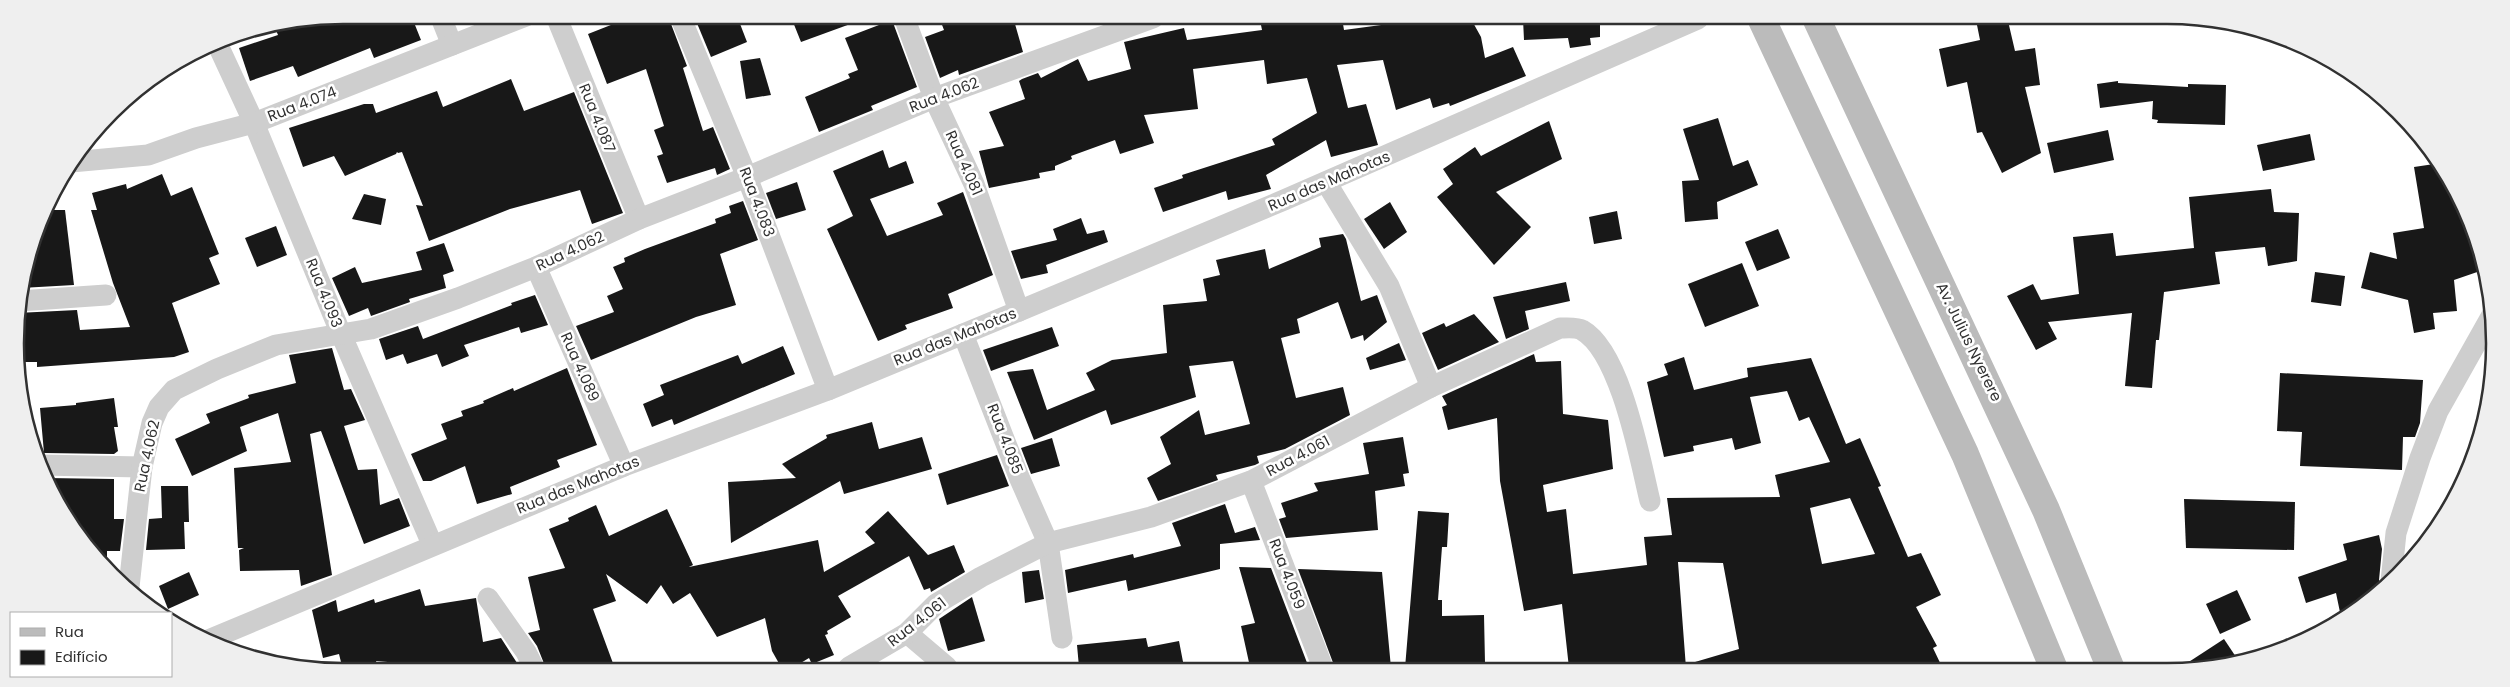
<svg xmlns="http://www.w3.org/2000/svg" width="2510" height="687" font-family="Poppins,sans-serif">
<style>
.building{fill:#181818;fill-rule:evenodd}
.lines{fill:none;stroke-linecap:round;stroke-linejoin:round}
.street{stroke:#cecece;stroke-width:21}
.secondary{stroke:#bbb;stroke-width:28}
.labels{text-anchor:middle;stroke-width:5;stroke-linejoin:round;paint-order:stroke}
.street-label{font-size:15px;fill:#313131;stroke:#fff}
.rim{fill:none;stroke:#313131;stroke-width:2.5}
</style>
<rect width="100%" height="100%" fill="#fff"/>
<g class="building">
<path d="M344 15H411L421 40 374 58 370 48 298 77 293 66 250 81 239 48 278 35 273 23Z"/>
<path d="M645 16H668L687 66 683 68 703 131 713 127 730 169 717 175 715 168 667 183 657 156 663 154 654 130 664 126 646 69 607 84 588 34 621 21 622 25Z"/>
<path d="M694 16H737L747 42 711 57Z"/>
<path d="M806 17H863L864 19 801 42 793 22Z"/>
<path d="M939 17H1013L1023 52 959 75 958 70 940 78 925 37 944 30Z"/>
<path d="M1322 18H1342L1344 30 1396 23 1395 18 1471 19 1481 37 1485 58 1513 47 1526 76 1450 106 1449 103 1433 108 1430 98 1396 110 1383 60 1337 65 1348 108 1366 104 1378 145 1331 157 1326 140 1266 175 1271 189 1228 200 1226 191 1163 212 1154 188 1183 178 1182 175 1275 145 1272 139 1317 113 1307 78 1267 84 1264 60 1193 69 1198 109 1144 115 1154 143 1120 154 1115 140 1071 156 1072 159 1055 166V170L1039 173 1040 178 989 188 979 151 1004 146 989 112 1025 99 1019 81 1022 79 1038 73 1041 78 1078 59 1088 81 1131 69 1124 42 1184 28 1187 40 1262 30 1261 25Z"/>
<path d="M1523 19H1600V37L1590 38 1591 45 1570 48 1568 38 1524 40Z"/>
<path d="M892 20 917 87 871 106 873 110 819 132 805 97 850 78 848 74 858 70 845 38Z"/>
<path d="M1976 20 2008 21 2015 51 2035 48 2040 85 2025 87 2041 153 2002 173 1982 132 1977 133 1967 82 1947 87 1939 49 1980 40Z"/>
<path d="M760 58 771 95 746 99 740 61Z"/>
<path d="M511 79 524 111 574 92 623 213 592 224 580 190 510 209 429 241 416 205 423 206 402 152 398 153 397 152 396 154 345 176 334 156 303 167 289 128 364 104H373L376 113 437 91 443 107Z"/>
<path d="M2118 81V83L2188 87V84L2226 85 2225 125 2157 123 2158 120 2152 119 2153 101 2100 108 2097 84Z"/>
<path d="M1718 118 1733 166 1748 160 1758 185 1717 202 1718 219 1685 222 1682 181 1699 180 1683 129Z"/>
<path d="M1549 121 1562 159 1496 192 1531 227 1494 265 1437 197 1453 184 1443 169 1475 147 1481 156Z"/>
<path d="M2108 130 2114 160 2054 173 2047 143Z"/>
<path d="M2310 134 2315 160 2263 171 2257 145Z"/>
<path d="M883 150 889 168 906 161 914 183 870 199 887 236 943 215 937 203 963 192 993 275 948 294 953 308 905 325 907 329 878 341 827 229 853 216 833 171Z"/>
<path d="M2441 163 2459 197 2483 270 2454 280 2457 311 2433 313 2435 329 2414 333 2408 300 2361 288 2370 252 2397 259 2393 233 2424 228 2414 167Z"/>
<path d="M162 174 171 196 192 187 219 254 209 258 220 284 172 303 189 352 174 357 37 367V362H20L16 322 17 313 77 310 80 330 130 327 113 283 91 210H97L92 193 126 184 127 189Z"/>
<path d="M797 182 806 210 776 219 766 193Z"/>
<path d="M2271 189 2274 212 2299 213 2297 261 2268 266 2265 247 2215 252 2220 284 2164 292 2159 340H2156L2152 388 2125 386 2132 313 2048 322 2057 339 2036 350 2007 296 2033 284 2041 300 2079 294 2073 237 2113 233 2116 256 2194 248 2189 197Z"/>
<path d="M364 194 386 199 381 225 352 219Z"/>
<path d="M743 201 758 240 720 254 736 305 696 317 591 360 576 326 614 312 607 296 623 289 613 267 625 262 624 258 645 249 716 223 715 219 731 213 729 206Z"/>
<path d="M1390 202 1407 232 1384 249 1364 219Z"/>
<path d="M45 210H65L74 285 21 288 26 258Z"/>
<path d="M1617 211 1622 239 1594 244 1589 217Z"/>
<path d="M1081 218 1087 234 1104 230 1108 242 1046 265 1048 273 1021 279 1011 251 1057 240 1053 229Z"/>
<path d="M276 226 287 255 257 267 245 238Z"/>
<path d="M1778 229 1790 258 1757 271 1745 242Z"/>
<path d="M1343 234 1346 239 1361 301 1377 295 1387 322 1364 341 1363 335 1351 339 1338 302 1297 319 1300 333 1281 338 1296 398 1343 387 1350 415 1285 449 1257 456 1259 463 1255 465 1216 475 1218 480 1158 501 1147 478 1171 464 1160 437 1199 410 1205 435 1250 424 1233 361 1189 366 1196 397 1111 425 1106 410 1034 440 1007 372 1033 369 1047 410 1095 390 1086 373 1112 360 1167 353 1163 305 1207 301 1203 279 1220 275 1216 260 1265 249 1269 269 1321 247 1319 238Z"/>
<path d="M444 243 454 271 443 275 446 288 409 299 410 302 371 316 368 308 349 316 332 278 355 267 362 283 422 270 416 252Z"/>
<path d="M1742 263 1759 306 1705 327 1688 284Z"/>
<path d="M2315 272 2345 276 2341 306 2311 302Z"/>
<path d="M1566 282 1570 301 1525 311 1529 329 1506 339 1493 297Z"/>
<path d="M535 295 548 325 521 333 519 327 464 345 469 356 442 367 437 354 407 364 403 354 386 360 379 339 418 326 423 339 512 305 511 303Z"/>
<path d="M1474 314 1499 342 1438 370 1422 333 1444 323 1446 327Z"/>
<path d="M1052 327 1059 346 991 371 983 350Z"/>
<path d="M1399 343 1406 360 1370 370 1366 358Z"/>
<path d="M783 346 795 374 674 425 672 419 652 427 643 404 664 395 660 385 738 355 742 364Z"/>
<path d="M332 348 344 390 351 389 365 420 344 426 358 470 377 469 380 505 399 498 410 526 364 544 321 431 310 434 332 575 301 586 299 570 240 571 239 550 244 548H238L234 468 291 462 278 413 240 427 247 451 192 476 175 439 210 423 206 414 249 398 248 395 296 383 289 355Z"/>
<path d="M1534 354 1536 362 1561 361 1563 414 1608 420 1613 469 1543 485 1547 512 1566 509 1573 574 1647 565 1644 537 1672 535 1667 498 1780 497 1775 475 1830 462 1809 417 1799 421 1787 391 1750 397 1761 443 1735 450 1732 438 1693 446 1694 451 1664 457 1647 382 1668 375 1664 364 1684 357 1694 390 1748 377 1747 368 1811 358 1846 444 1860 438 1881 486 1878 487 1908 557 1921 553 1941 595 1916 607 1937 646 1933 648 1943 669 1696 668 1695 662 1739 649 1723 563 1678 562 1686 668H1569L1562 604 1524 611 1500 481 1497 418 1448 430 1442 407 1447 405 1442 396ZM1850 498 1875 554 1822 564 1810 508Z"/>
<path d="M567 368 597 445 557 460 560 467 510 487 512 494 477 504 465 466 431 481H423L411 454 447 439 441 424 463 416 461 411 484 403 483 401 513 388 514 391Z"/>
<path d="M2280 373 2423 380 2420 423 2415 437H2403L2402 470 2300 466 2302 432 2277 431Z"/>
<path d="M114 398 118 427H114L118 451 114 454 44 453 40 408 76 405V403Z"/>
<path d="M872 422 879 449 922 437 932 469 844 494 840 481 731 543 728 482 796 478 782 464 827 438 826 435Z"/>
<path d="M1403 437 1409 473 1403 474 1405 486 1375 491 1378 530 1286 538 1279 519 1286 517 1281 503 1318 491 1314 483 1369 474 1363 443Z"/>
<path d="M1052 438 1060 466 1031 474 1021 448Z"/>
<path d="M997 455 1009 486 947 505 938 474Z"/>
<path d="M46 478 114 479V519H124L120 551H107V566L83 543 49 489Z"/>
<path d="M161 486H188L189 522H184L185 549 146 550 149 519 162 518Z"/>
<path d="M2184 499 2295 502 2294 550 2186 548Z"/>
<path d="M1225 504 1235 533 1255 527 1260 540 1220 544V569L1128 591 1126 580 1068 593 1065 570 1133 554 1134 558 1181 546 1172 523Z"/>
<path d="M596 505 609 536 667 509 693 565 689 567 818 540 824 572 875 543 865 532 888 511 928 555 954 545 965 572 931 592 930 588 924 590 909 556 838 596 851 617 827 631 828 634 825 635 834 655 812 664 809 658 794 667H781L772 651 765 618 717 637 690 593 673 604 661 585 647 604 606 574 616 601 593 609 614 666H545L537 646 528 633 540 630 528 577 565 568 549 529 569 521 568 518Z"/>
<path d="M1418 511 1449 513 1447 547H1442L1438 600H1442V616L1484 615 1485 663 1444 665V668H1405Z"/>
<path d="M2379 535 2382 549 2379 580 2381 588 2341 617 2336 593 2306 603 2298 577 2347 560 2343 544Z"/>
<path d="M1239 567 1271 568 1309 668 1250 667 1241 626 1255 623Z"/>
<path d="M1298 569 1382 572 1391 668H1335Z"/>
<path d="M1039 570 1044 599 1025 603 1022 572Z"/>
<path d="M189 572 199 595 168 609 159 586Z"/>
<path d="M420 589 425 606 476 598 483 642 501 638 519 666H435L376 661 378 666H342L339 654 323 658 312 610 336 600 338 612 374 599 375 603Z"/>
<path d="M2237 590 2251 620 2220 634 2206 604Z"/>
<path d="M972 597 985 641 948 651 939 619Z"/>
<path d="M1146 638 1148 647 1179 641 1184 667H1079L1077 645Z"/>
<path d="M2224 639 2238 660 2209 669H2178Z"/>
</g>
<g class="lines">
<g class="street">
<path d="M440 15 452 45"/>
<path d="M556 16 639 219"/>
<path d="M680 16 747 177 828 390"/>
<path d="M904 17 934 98 974 184 1019 311"/>
<path d="M216 41 254 123 341 334 432 544"/>
<path d="M71 162 148 155 196 138 254 123 526 16"/>
<path d="M1326 182 1389 286 1431 387"/>
<path d="M536 267 624 466"/>
<path d="M19 301 106 295"/>
<path d="M963 334 1019 477 1048 543 1062 638"/>
<path d="M40 465 142 467"/>
<path d="M1251 481 1323 668"/>
<path d="M2391 581 2396 533 2420 458 2438 411 2492 315"/>
<path d="M129 587 142 467 152 423 159 407 174 390 217 369 276 345 371 329 458 298 536 267 639 219 747 177 934 98 1153 18"/>
<path d="M488 598 526 652 533 666"/>
<path d="M907 633 947 667"/>
<path d="M206 641 624 466 828 390 1019 311 1284 200 1698 19"/>
<path d="M849 667 907 633 936 604 981 577 1048 543 1151 517 1251 481 1431 387 1560 328C1566 328 1577 327 1582 330 1621 352 1640 460 1650 501"/>
</g>
<g class="secondary">
<path d="M1762 20 1965 454 2054 669"/>
<path d="M1817 20 2046 510 2111 669"/>
</g>
</g>
<g class="labels">
<g class="street-label">
<text transform="translate(944 95) rotate(-21)" y="5">Rua 4.062</text>
<text transform="translate(302 104) rotate(-21)" y="5">Rua 4.074</text>
<text transform="translate(597 118) rotate(68)" y="5">Rua 4.087</text>
<text transform="translate(964 163) rotate(66)" y="5">Rua 4.081</text>
<text transform="translate(1329 181) rotate(-23)" y="5">Rua das Mahotas</text>
<text transform="translate(757 202) rotate(69)" y="5">Rua 4.083</text>
<text transform="translate(570 251) rotate(-25)" y="5">Rua 4.062</text>
<text transform="translate(324 293) rotate(68)" y="5">Rua 4.093</text>
<text transform="translate(955 337) rotate(-22)" y="5">Rua das Mahotas</text>
<text transform="translate(1969 342) rotate(64)" y="5">Av. Julius Nyerere</text>
<text transform="translate(580 367) rotate(66)" y="5">Rua 4.089</text>
<text transform="translate(1005 439) rotate(69)" y="5">Rua 4.085</text>
<text transform="translate(147 456) rotate(-78)" y="5">Rua 4.062</text>
<text transform="translate(1298 456) rotate(-28)" y="5">Rua 4.061</text>
<text transform="translate(578 485) rotate(-22)" y="5">Rua das Mahotas</text>
<text transform="translate(1287 574) rotate(69)" y="5">Rua 4.059</text>
<text transform="translate(917 622) rotate(-38)" y="5">Rua 4.061</text>
</g>
</g>
<path d="M0 0H2510V687H0ZM343 24H2167A319 319 0 0 1 2486 343V344A319 319 0 0 1 2167 663H343A319 319 0 0 1 24 344V343A319 319 0 0 1 343 24Z" fill="#efefef" fill-rule="evenodd"/>
<path class="rim" d="M343 24H2167A319 319 0 0 1 2486 343V344A319 319 0 0 1 2167 663H343A319 319 0 0 1 24 344V343A319 319 0 0 1 343 24Z"/>
<rect x="10" y="612" width="162" height="65" fill="#ffffff" stroke="#adadad"/>
<rect x="20" y="628" width="25" height="8" fill="#bbbbbb" stroke="#adadad"/>
<text x="55" y="637" font-size="15" fill="#313131">Rua</text>
<rect x="20" y="650" width="25" height="15" fill="#181818" stroke="#adadad"/>
<text x="55" y="662" font-size="15" fill="#313131">Edifício</text>
</svg>
